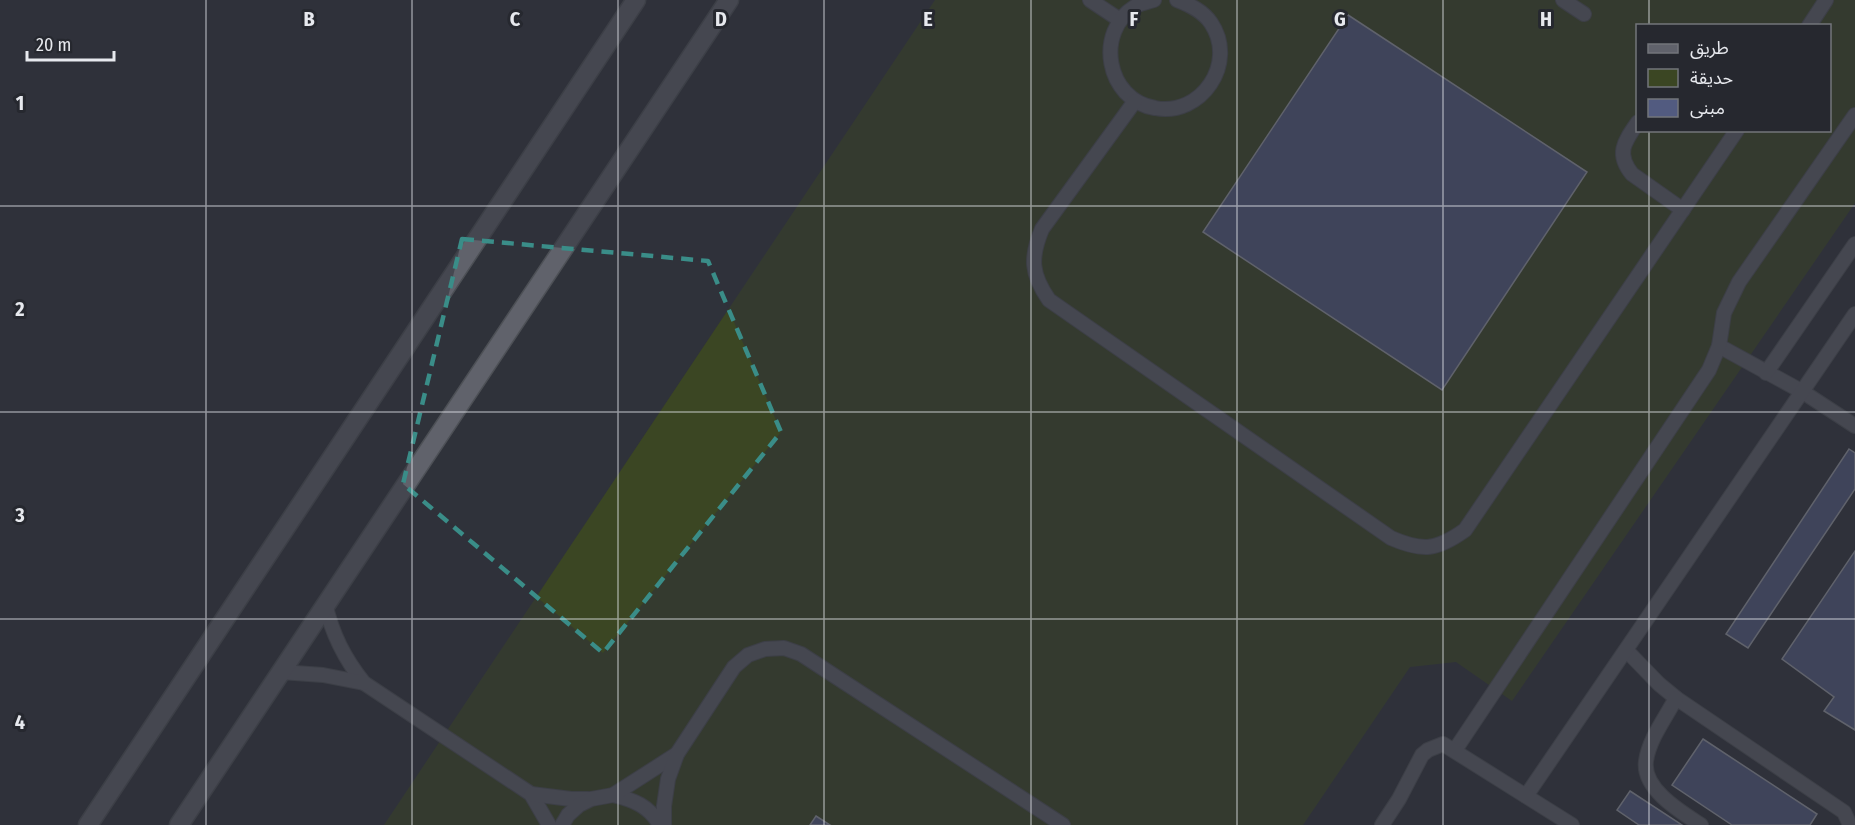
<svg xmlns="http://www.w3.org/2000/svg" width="1855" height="825" font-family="'Fira Sans Condensed','Noto Sans Arabic',sans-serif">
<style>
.green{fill:#3b4623;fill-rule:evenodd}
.building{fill:#525b80;stroke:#9a9da7;stroke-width:1.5}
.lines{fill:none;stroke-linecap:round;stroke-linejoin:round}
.service-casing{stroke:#4d5056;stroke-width:16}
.tertiary-casing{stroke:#4d5056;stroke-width:21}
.service{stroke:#60626b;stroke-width:14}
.tertiary{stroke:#60626b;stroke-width:18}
.marked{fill:none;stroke:#3a8d88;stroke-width:4.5;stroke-dasharray:12 8;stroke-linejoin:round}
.grid{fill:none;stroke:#e7e9ee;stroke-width:1.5;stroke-opacity:0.55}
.grid-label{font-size:20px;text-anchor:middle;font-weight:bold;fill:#e7e9ee;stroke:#26282f;stroke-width:6;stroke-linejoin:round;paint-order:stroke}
</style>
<rect width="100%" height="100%" fill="#2f323a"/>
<path class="green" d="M935 0H1855V203L1512 701 1456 662 1410 667 1303 825H384ZM1638 26H1830V130H1638Z"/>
<g class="building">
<path d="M1348 15 1587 172 1442 390 1203 232Z"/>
<path d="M1849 449 1855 453V489L1748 648 1726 634Z"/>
<path d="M1855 551V730L1824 711 1834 697 1782 659Z"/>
<path d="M1703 739 1817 814 1810 825H1732L1672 785Z"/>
<path d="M1630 791 1682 825H1639L1617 810Z"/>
<path d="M816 816 830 825H810Z"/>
</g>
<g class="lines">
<g class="service-casing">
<g id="service">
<path d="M1090 0 1120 20"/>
<path d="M1154 0C1148 2 1141 3 1136 6 1094 31 1106 100 1155 108 1201 117 1238 63 1211 23 1203 11 1190 5 1177 0"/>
<path d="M1563 0 1584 14"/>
<path d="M1809 26 1826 0"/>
<path d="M1135 101 1042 229C1030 258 1031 274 1049 300L1391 538C1423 552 1437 550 1465 530L1737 130"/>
<path d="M1638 122C1625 141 1615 153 1632 174L1683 210"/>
<path d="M1719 346 1803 392 1855 426"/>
<path d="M1766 373 1855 244"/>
<path d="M325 603C332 634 344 658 364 683L531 794 549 825"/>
<path d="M1626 650 1659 684 1676 698 1844 812 1850 825"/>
<path d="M281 672 323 675 364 683"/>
<path d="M1676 698C1666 717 1649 739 1646 761 1642 789 1681 812 1701 825"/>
<path d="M1455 750 1709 370 1719 346 1724 313 1739 282 1855 115"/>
<path d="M531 794 571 799H588"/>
<path d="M613 795C634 800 649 806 660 825"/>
<path d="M1526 796 1855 314"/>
<path d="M562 825 568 815 579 805 591 799 613 795 677 754"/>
<path d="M664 825V806L668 779 677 754 734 667 748 655 765 649 784 648 801 654 1063 825"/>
<path d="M1382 825 1399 799 1422 755 1428 750 1443 744 1572 825"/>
</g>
</g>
<g class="tertiary-casing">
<g id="tertiary">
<path d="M88 825 636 0"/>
<path d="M179 825 729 0"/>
</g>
</g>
<use href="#service" class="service"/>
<use href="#tertiary" class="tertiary"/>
</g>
<path d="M0 0H1855V825H0ZM462 239 708 261 781 432 603 653 403 484Z" fill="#2f323a" fill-opacity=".55" fill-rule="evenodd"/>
<path class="marked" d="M462 239 708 261 781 432 603 653 403 484Z"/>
<path class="grid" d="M206 0V825M412 0V825M618 0V825M824 0V825M1031 0V825M1237 0V825M1443 0V825M1649 0V26M1649 130V825M0 206H1855M0 412H1855M0 619H1855"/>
<g class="grid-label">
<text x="309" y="26">B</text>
<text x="515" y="26">C</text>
<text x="721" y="26">D</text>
<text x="928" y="26">E</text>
<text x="1134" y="26">F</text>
<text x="1340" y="26">G</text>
<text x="1546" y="26">H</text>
<text x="20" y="110">1</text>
<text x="20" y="316">2</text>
<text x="20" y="522">3</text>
<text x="20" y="729">4</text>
</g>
<rect x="1636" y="24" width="195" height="108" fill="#26282f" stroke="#73757b" stroke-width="1.5"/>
<rect x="1648" y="44" width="30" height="9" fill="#60626b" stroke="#73757b" stroke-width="1.5"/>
<text x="1690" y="54" font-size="18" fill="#e7e9ee">طريق</text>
<rect x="1648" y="69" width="30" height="18" fill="#3b4623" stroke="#73757b" stroke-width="1.5"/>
<text x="1690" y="84" font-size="18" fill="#e7e9ee">حديقة</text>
<rect x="1648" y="99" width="30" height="18" fill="#525b80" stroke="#73757b" stroke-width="1.5"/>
<text x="1690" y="114" font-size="18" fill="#e7e9ee">مبنى</text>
<path d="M27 51v9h87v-9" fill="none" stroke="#e7e9ee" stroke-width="3"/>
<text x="36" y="51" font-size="18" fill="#e7e9ee" stroke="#26282f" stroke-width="4.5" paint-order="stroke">20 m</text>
</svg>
